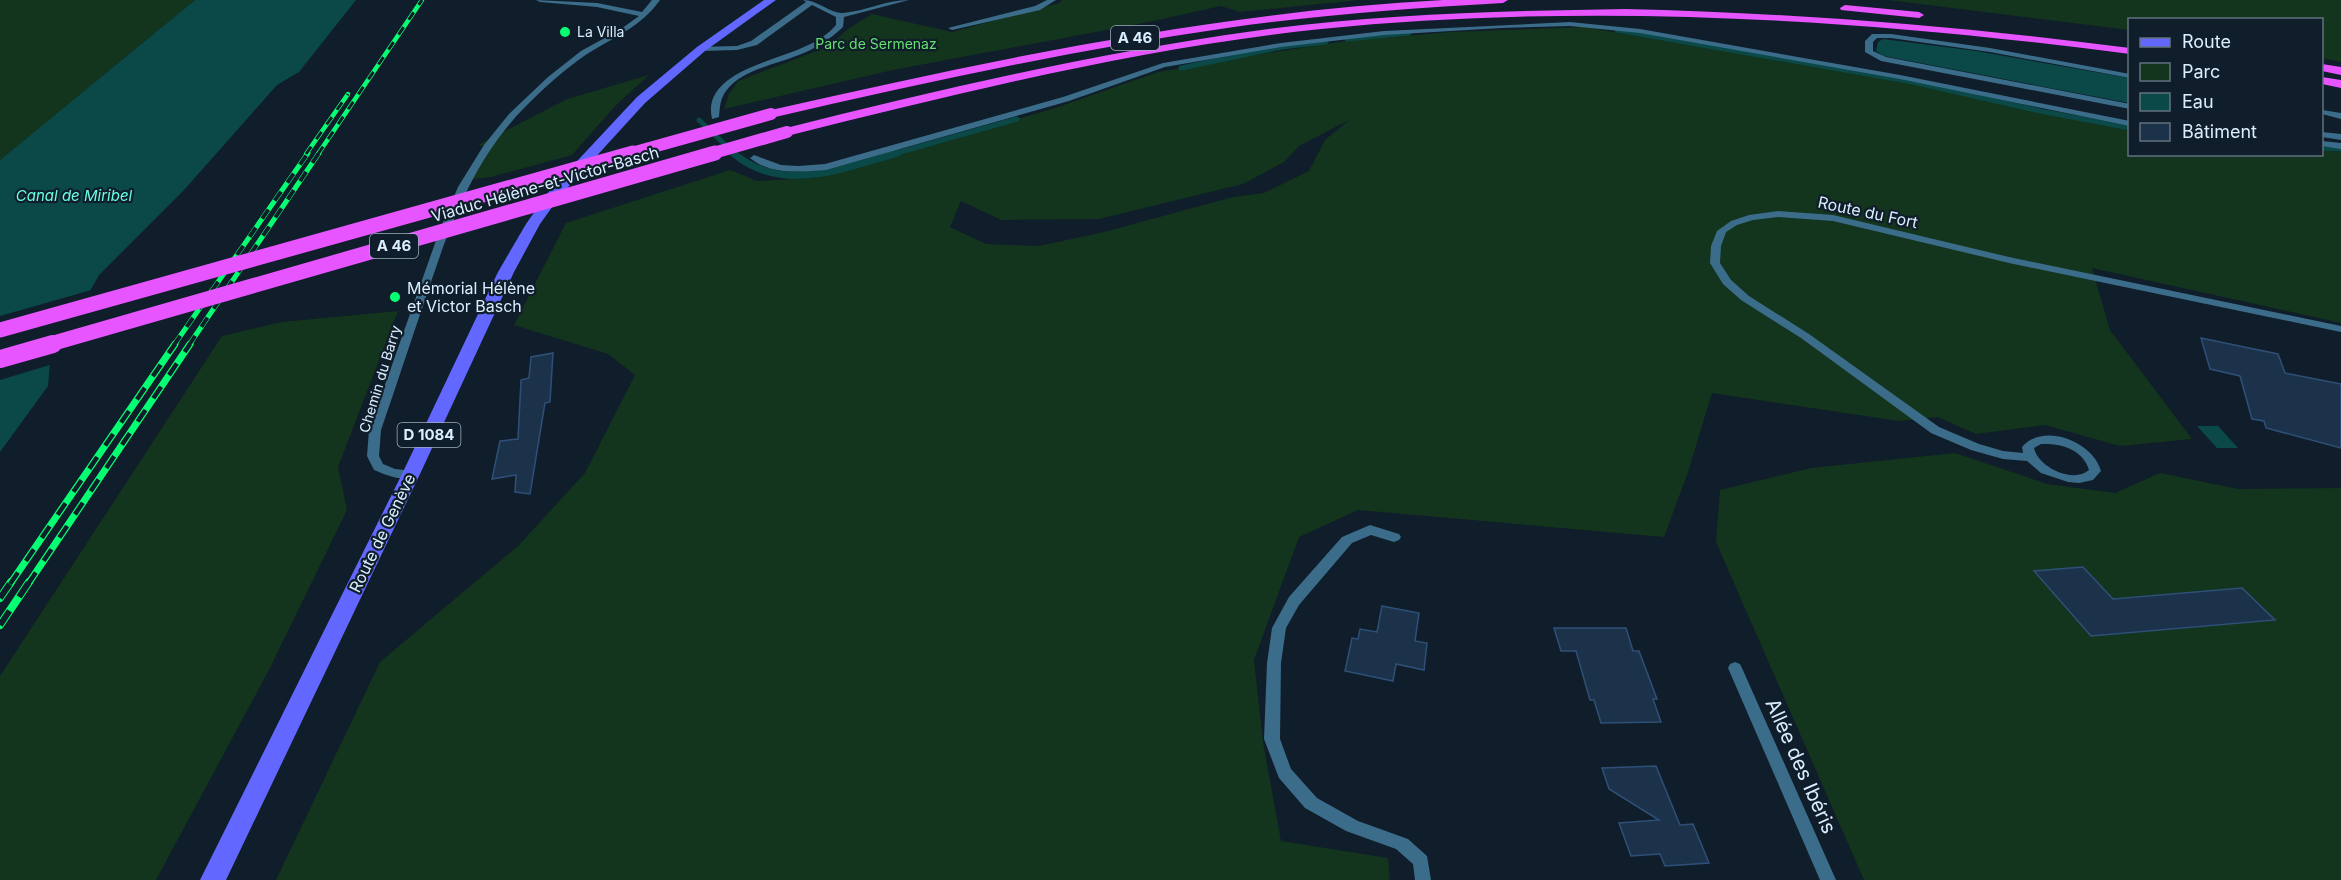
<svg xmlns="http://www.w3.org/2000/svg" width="2341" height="880" font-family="Inter,sans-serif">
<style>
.green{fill:#13341d;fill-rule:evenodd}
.water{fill:#0a4948}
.pier{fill:#101d2a}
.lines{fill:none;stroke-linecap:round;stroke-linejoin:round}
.stream-far1{stroke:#0a4948;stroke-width:5}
.stream{stroke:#0a4948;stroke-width:7}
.building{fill:#1c324b;stroke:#2e5078;stroke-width:1.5}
.service{fill:#3b6c8a;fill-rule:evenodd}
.minor{fill:#3b6c8a;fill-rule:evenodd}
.primary{fill:#6167ff;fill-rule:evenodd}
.motorway{fill:#e655ff;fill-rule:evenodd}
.rail-far3-casing{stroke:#06ff72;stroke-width:4.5}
.rail-far2-casing{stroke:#06ff72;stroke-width:5}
.rail-far1-casing{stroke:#06ff72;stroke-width:7}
.rail-casing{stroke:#06ff72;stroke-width:8}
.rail-far3{stroke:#101d2a;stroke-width:3;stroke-dasharray:9;stroke-linecap:butt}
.rail-far2{stroke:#101d2a;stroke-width:4;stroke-dasharray:11;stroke-linecap:butt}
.rail-far1{stroke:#101d2a;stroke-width:4.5;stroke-dasharray:14;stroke-linecap:butt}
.rail{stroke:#101d2a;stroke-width:6;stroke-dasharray:17;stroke-linecap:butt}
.motorway-bridge-far2{stroke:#e655ff;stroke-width:12}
.motorway-bridge-far1{stroke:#e655ff;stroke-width:15}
.motorway-bridge{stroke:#e655ff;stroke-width:18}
.poi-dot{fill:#06ff72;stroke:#101d2a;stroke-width:2}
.labels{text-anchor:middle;stroke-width:4.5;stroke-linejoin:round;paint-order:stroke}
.far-poi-label{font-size:14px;fill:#daeeff;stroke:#101d2a;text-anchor:start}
.far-park-label{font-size:14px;fill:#63e26d;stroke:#101d2a}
.far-street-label{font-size:14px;fill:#daeeff;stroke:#101d2a}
.shield{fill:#101d2a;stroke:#9dafbf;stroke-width:1.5}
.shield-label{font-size:15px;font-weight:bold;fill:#daeeff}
.far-water-label{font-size:15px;font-style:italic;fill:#68ffe0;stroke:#101d2a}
.street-label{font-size:16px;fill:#daeeff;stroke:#101d2a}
.poi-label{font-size:16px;fill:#daeeff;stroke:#101d2a;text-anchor:start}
.near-street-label{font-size:20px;fill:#daeeff;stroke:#101d2a}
</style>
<rect width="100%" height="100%" fill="#101d2a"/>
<g class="green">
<path d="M0 0H195L0 160Z"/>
<path d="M1062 0H1359L1240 12 1221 6 1149 22 893 70 724 109 729 94 738 81 827 47 848 29 872 14 952 32 1059 3Z"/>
<path d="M1888 0H2341V62L2322 58V20H2130L2129 30Z"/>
<path d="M1584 27 1899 81 2100 125 2129 128 2130 154H2322V150L2341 152V323L2092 268 2110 330 2192 439 2120 446 2045 425 1976 434 1938 417 1899 421 1712 393 1688 472 1664 537 1358 510 1299 537 1254 660 1263 742 1281 841 1388 858 1390 880H276L380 662 518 546 585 473 635 375 608 354 514 325 566 223 730 170 757 181 815 178 1055 108 1158 72 1262 54 1346 41 1451 32ZM1349 120 1325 140 1309 171 1264 193 1233 197 1104 232 1039 246 986 244 950 227 961 201 1001 220 1099 219 1243 184 1284 162 1299 146Z"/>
<path d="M649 75 616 105 572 155 491 177 472 179 491 147 478 145 567 99Z"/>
<path d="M398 311 338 467 347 510 270 668 156 880H0V676L222 336 282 322Z"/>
<path d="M1955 453 2047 484 2115 493 2160 473 2238 489 2341 488V880H1864L1716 542 1720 490 1811 468Z"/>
</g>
<g class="water">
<path d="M195 0H356L299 72 277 85 184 190 99 275 50 362 48 386 0 452V160Z"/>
<path d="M1883 39 1976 51 2129 78V103L1884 56 1876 51 1878 42Z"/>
<path d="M2197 426H2218L2238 448H2217Z"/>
</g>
<path class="pier" d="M95 289 53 364 0 380V316Z"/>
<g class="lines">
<g class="stream-far1">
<path d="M1617 30 1913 82 2040 111 2130 128"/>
<path d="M1347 39 1409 33"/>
<path d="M1181 68 1282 47 1326 42"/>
<path d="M699 120 735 154"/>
<path d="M2322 148 2341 149"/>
<path d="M893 154 1017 119"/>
</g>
<path class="stream" d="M733 153C783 195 842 168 898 153"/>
</g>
<g class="building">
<path d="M2201 338 2278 354 2285 373 2341 384V448L2266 428 2264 421 2252 419 2240 376 2210 369Z"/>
<path d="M553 353 550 402 545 403 530 494 515 492 516 475 492 479 500 441 518 439 521 380 529 378 531 357Z"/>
<path d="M2083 567 2113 599 2242 588 2275 620 2091 636 2034 571Z"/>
<path d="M1382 606 1419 613 1415 641 1427 643 1424 670 1396 664 1393 681 1345 671 1352 638 1358 639 1360 629 1377 632Z"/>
<path d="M1554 628H1626L1633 651H1639L1657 699H1653L1661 722 1601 723 1594 700H1590L1576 651H1561Z"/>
<path d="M1656 766 1680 825 1693 824 1709 863 1665 866 1660 854 1631 856 1619 823 1659 820 1609 789 1602 768Z"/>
</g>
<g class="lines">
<g class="service">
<path d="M803 0C818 0 831 14 843 13 866 11 886 0 909 0L844 17 843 27C829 40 814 50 796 56 774 65 741 70 726 91 720 99 720 107 719 117L712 119C701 72 777 61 806 46 818 41 828 34 836 25V17L812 5 757 45 737 50 701 51 697 49 698 47 737 46 751 41 806 2Z"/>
<path d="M1047 0H1056L1040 10 952 30 948 28 1035 6Z"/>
<path d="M1570 22 1640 29 1900 75 2130 121V126L1900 79 1640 33 1570 26 1501 28 1384 35 1281 47 1165 67 1069 101 826 170C801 172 770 175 750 158L754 155 781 165 798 166 825 164 1063 97 1163 63 1281 43 1384 31Z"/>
<path d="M1872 34H1891L1990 48 2130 74V78L1990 52 1891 38H1877L1873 42V51L1886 57 2130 104V109L1881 61 1865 52V41Z"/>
<path d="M2322 110 2341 113V119L2322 114Z"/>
<path d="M2322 132 2341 134V140L2322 137Z"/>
<path d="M2322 141 2341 143V149L2322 146Z"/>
<path d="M1370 525 1399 534 1401 537 1399 540 1394 542 1371 535 1352 543 1299 605 1286 628 1281 663 1280 739 1291 769 1317 798 1358 821 1408 839 1427 856 1431 880H1415L1413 864 1396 849 1346 831 1305 808 1279 778 1264 739 1267 663 1272 628 1289 597 1342 537Z"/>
</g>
<g class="minor">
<path d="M536 0 597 3 642 12 652 0H660C641 27 614 37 587 54 565 69 544 88 525 107 472 161 448 230 425 300 410 343 396 387 381 430L379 456 383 464 395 469 415 471 417 474C407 484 386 475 374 470L367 456 369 430 439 232 458 187 484 145 509 114 548 77 581 51 621 29 639 16 597 7 540 2Z"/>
<path d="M1778 211 1833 215 2009 257 2341 326V332L2009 263 1833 221 1778 217 1753 220 1737 225 1726 232 1721 246 1720 263 1731 280 1749 296 1809 334 1939 427 1979 444 2003 451 2023 453 2022 447C2043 422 2093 441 2101 471L2093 480 2079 483 2068 482 2041 473 2027 461 2003 459 1971 450 1931 433 1801 338 1741 300 1723 284 1710 263 1711 246 1717 231 1731 221 1749 215ZM2041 444C2060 443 2083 449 2089 470 2073 484 2038 467 2034 448Z"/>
<path d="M1735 662 1740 664 1742 668 1836 880H1820L1728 668 1730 664Z"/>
</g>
<path class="primary" d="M764 0H776L705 51 645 103 560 196 540 224 514 272 420 474 226 880H200L402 474 498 272 526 224 550 190 637 97 697 47Z"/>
<g class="motorway">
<path d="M1443 0H1508L1503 3C1410 8 1318 15 1227 28 1073 50 922 83 771 118L765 114 771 110C992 60 1216 12 1443 0Z"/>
<path d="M1845 5 1919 12 1924 15 1919 18 1841 10 1840 8Z"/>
<path d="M1625 9C1794 13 1962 26 2130 48V54C1862 19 1591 2 1321 29 1140 48 963 92 787 136L781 132 782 129C938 90 1094 53 1254 31 1377 14 1501 11 1625 9Z"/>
<path d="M2322 64 2341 67V75L2322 71Z"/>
<path d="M2322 77 2341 80V88L2322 84Z"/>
</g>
<g class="rail-far3-casing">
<g id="rail-far3">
<path d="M306 154 348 94"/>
<path d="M318 154 422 0"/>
</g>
</g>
<g class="rail-far2-casing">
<g id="rail-far2">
<path d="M174 345 308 153"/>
<path d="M189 345 319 153"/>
</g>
</g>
<g class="rail-far1-casing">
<g id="rail-far1">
<path d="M10 584 175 344"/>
<path d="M28 584 190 344"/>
</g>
</g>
<g class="rail-casing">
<g id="rail">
<path d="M0 598 11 582"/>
<path d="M0 625 29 582"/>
</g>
</g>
<use href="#rail-far3" class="rail-far3"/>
<use href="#rail-far2" class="rail-far2"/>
<use href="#rail-far1" class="rail-far1"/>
<use href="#rail" class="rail"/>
<g class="motorway-bridge-far2">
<path d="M628 154 771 114"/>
<path d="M710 154 787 132"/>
</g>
<g class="motorway-bridge-far1">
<path d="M0 330 633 153"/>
<path d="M47 345 715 153"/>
</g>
<path class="motorway-bridge" d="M0 359 53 344"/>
</g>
<g class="poi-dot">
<circle cx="565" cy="32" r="6"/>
<circle cx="395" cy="297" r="6"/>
</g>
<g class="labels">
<g class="far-poi-label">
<text x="577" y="37">La Villa</text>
</g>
<g class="far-park-label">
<text x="876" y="49">Parc de Sermenaz</text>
</g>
<g class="far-street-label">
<text transform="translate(380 379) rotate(-73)" y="5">Chemin du Barry</text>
</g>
<g class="shield">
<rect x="1111" y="26" width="48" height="24" rx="4.5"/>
<rect x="370" y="234" width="48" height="24" rx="4.5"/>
<rect x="397.5" y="423" width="63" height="24" rx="4.5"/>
</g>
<g class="shield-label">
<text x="1135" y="43">A 46</text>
<text x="394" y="251">A 46</text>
<text x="429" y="440">D 1084</text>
</g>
<g class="far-water-label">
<text x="74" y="201">Canal de Miribel</text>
</g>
<g class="street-label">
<text transform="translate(545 184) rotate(-16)" y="6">Viaduc Hélène-et-Victor-Basch</text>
<text transform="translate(1868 212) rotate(12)" y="6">Route du Fort</text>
<text transform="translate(382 533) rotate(-64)" y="6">Route de Genève</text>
</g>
<g class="poi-label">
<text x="407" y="294">Mémorial Hélène<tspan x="407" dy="18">et Victor Basch</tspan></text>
</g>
<g class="near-street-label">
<text transform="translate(1801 766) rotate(66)" y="7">Allée des Ibéris</text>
</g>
</g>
<rect x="2128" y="18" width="195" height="138" fill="#101d2a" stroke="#61717f" stroke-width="1.5"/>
<rect x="2140" y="38" width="30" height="9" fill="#6167ff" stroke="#61717f" stroke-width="1.5"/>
<text x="2182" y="48" font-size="18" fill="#daeeff">Route</text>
<rect x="2140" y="63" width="30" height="18" fill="#13341d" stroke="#61717f" stroke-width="1.5"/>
<text x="2182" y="78" font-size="18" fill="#daeeff">Parc</text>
<rect x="2140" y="93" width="30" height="18" fill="#0a4948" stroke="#61717f" stroke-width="1.5"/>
<text x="2182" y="108" font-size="18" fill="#daeeff">Eau</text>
<rect x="2140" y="123" width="30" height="18" fill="#1c324b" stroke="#61717f" stroke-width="1.5"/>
<text x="2182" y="138" font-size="18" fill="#daeeff">Bâtiment</text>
</svg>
